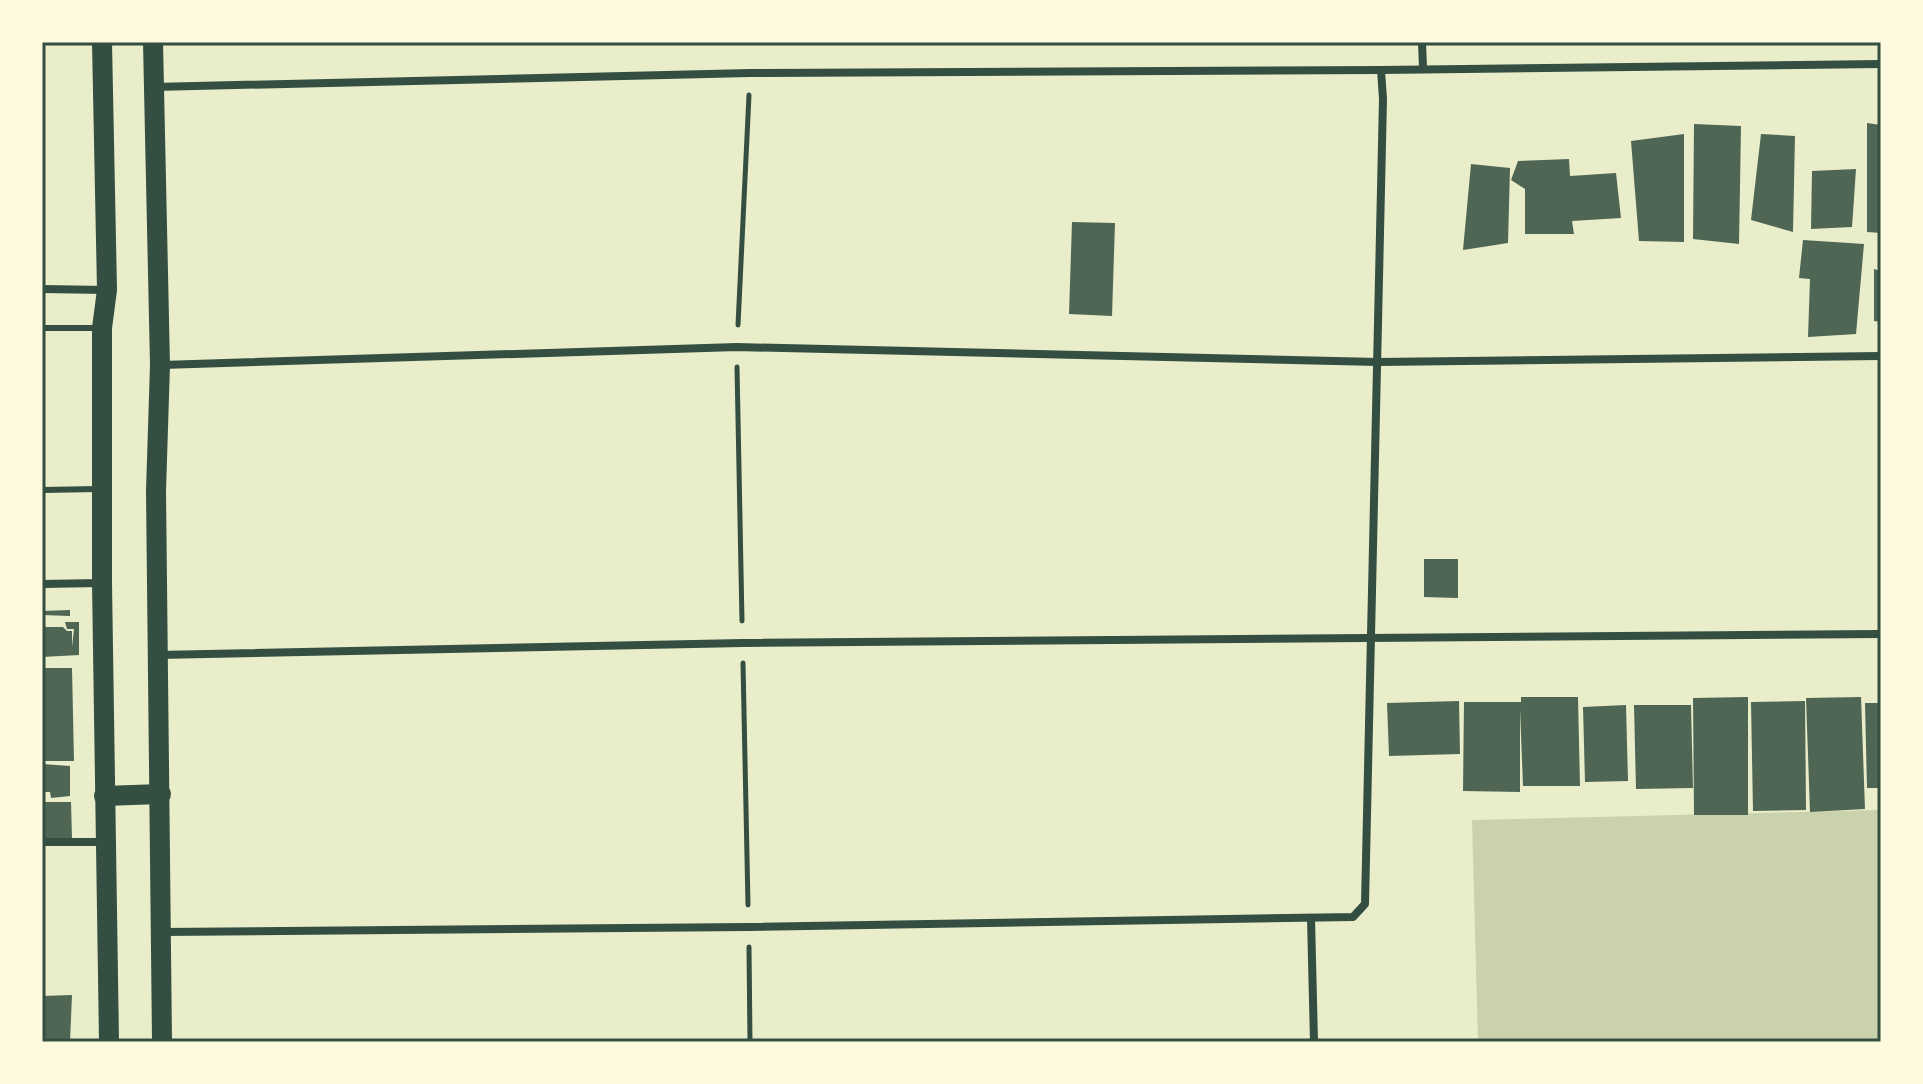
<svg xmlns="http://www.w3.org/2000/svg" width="1923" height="1084" font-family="'DejaVu Sans',sans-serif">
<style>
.green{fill:#cad2ad}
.building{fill:#4f6655}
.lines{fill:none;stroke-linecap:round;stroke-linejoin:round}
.path{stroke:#344e41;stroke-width:5}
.service{stroke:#344e41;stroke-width:6}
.minor{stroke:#344e41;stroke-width:8}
.primary{stroke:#344e41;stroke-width:20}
.neatline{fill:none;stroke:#344e41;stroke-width:3}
</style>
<rect width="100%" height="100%" fill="#e9edc9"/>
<path class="green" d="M1881 810V1042H1478L1472 820Z"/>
<g class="building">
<path d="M1867 123 1881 125V233L1867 232Z"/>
<path d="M1694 124 1741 126 1739 244 1693 239Z"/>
<path d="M1684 134V242L1639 241 1631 141Z"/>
<path d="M1761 134 1795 136 1793 232 1751 220Z"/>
<path d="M1569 159 1570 176 1616 173 1621 218 1572 221 1574 234H1525V189L1511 180 1518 161Z"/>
<path d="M1471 164 1510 168 1508 243 1463 250Z"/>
<path d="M1856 169 1852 227 1811 229 1812 171Z"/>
<path d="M1072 222 1115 223 1112 316 1069 314Z"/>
<path d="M1803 240 1864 244 1856 334 1808 337 1810 279 1799 278Z"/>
<path d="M1874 269 1881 271V322L1874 321Z"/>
<path d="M1424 559H1458V598L1424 597Z"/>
<path d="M70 610V616L42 615V611Z"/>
<path d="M65 622H79V655L42 657V627H63L67 631H72V647L74 629H67Z"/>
<path d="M42 668H72L74 761H42Z"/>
<path d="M1521 697H1578L1580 786H1523L1520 709V792L1463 791 1464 702H1521Z"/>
<path d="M1748 697V815H1694L1693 698Z"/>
<path d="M1861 697 1865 809 1810 812 1806 698Z"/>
<path d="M1459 701 1460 754 1389 756 1387 703Z"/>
<path d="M1805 701 1806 810 1753 811 1751 702Z"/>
<path d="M1865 703H1881V788H1867Z"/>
<path d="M1626 705 1628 781 1585 782 1583 707Z"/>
<path d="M1634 705H1691L1693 788 1636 789Z"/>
<path d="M42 764 70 766V796L51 798 50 792H42Z"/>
<path d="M45 802H71L72 838 45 839Z"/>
<path d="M72 995 70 1042H42V996Z"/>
</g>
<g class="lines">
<g class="path">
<path d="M738 325 749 95"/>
<path d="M737 367 742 621"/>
<path d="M743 663 748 905"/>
<path d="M749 947 750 1042"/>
</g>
<g class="service">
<path d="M42 328H98"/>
<path d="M42 490 98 489"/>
</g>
<g class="minor">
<path d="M1422 42 1423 68"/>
<path d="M154 87 750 73 1381 70 1881 64"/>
<path d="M42 289 107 290"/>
<path d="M162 365 737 347 1378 362 1881 356"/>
<path d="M42 584 101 583"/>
<path d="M158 655 743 643 1881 634"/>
<path d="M42 842H104"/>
<path d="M1311 918 1314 1042"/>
<path d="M162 932 749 927 1353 917 1365 904 1383 99 1381 70"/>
</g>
<g class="primary">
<path d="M102 42 107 290 102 328V583L109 1042"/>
<path d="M153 42 160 365 156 491 162 1042"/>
<path d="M104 796 161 794"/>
</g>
</g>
<rect width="1923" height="1084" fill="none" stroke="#fefae0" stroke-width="88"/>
<rect x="44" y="44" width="1835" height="996" class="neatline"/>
</svg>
